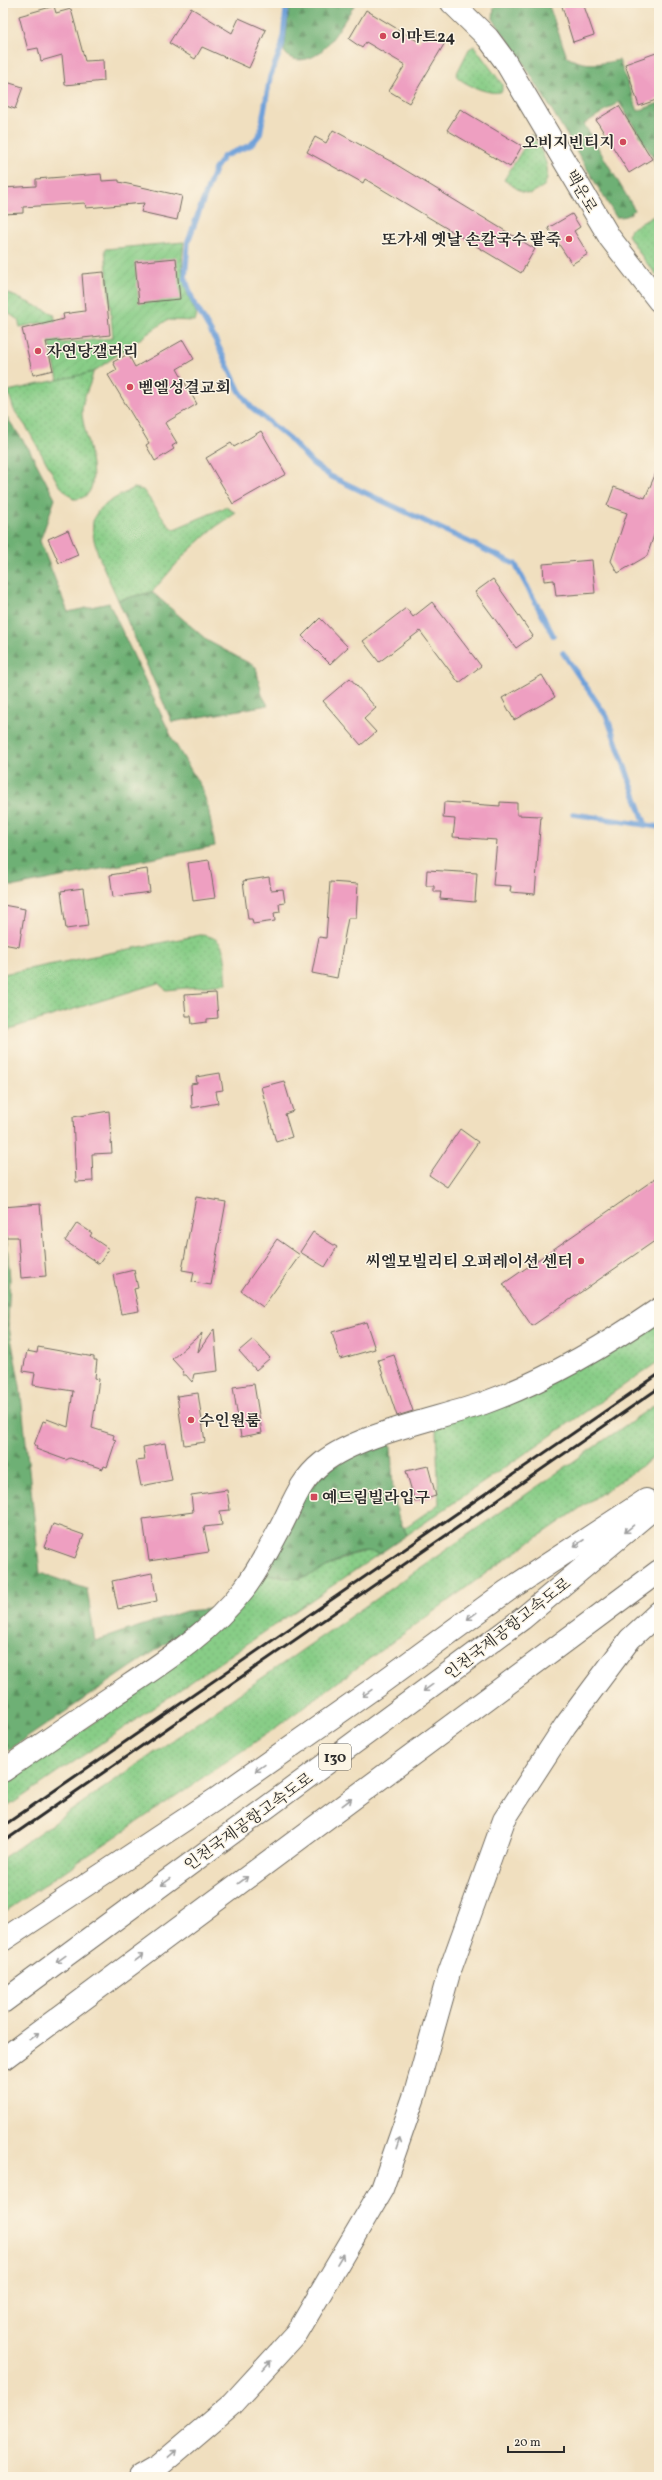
<svg xmlns="http://www.w3.org/2000/svg" width="662" height="2480" font-family="Vollkorn,'Noto Serif KR',serif">
<style>
.grass{fill:url(#grass-dots);stroke:#5a7c59}
.forest{fill:url(#forest-firs);stroke:#4c6e50}
.garden{fill:url(#garden-furrows);stroke:#5a7c59}
.lines{fill:none;stroke-linecap:round;stroke-linejoin:round}
.stream{stroke:#6ea0d9;stroke-width:5.5}
.building{fill:#ee9fc1}
.minor-casing{stroke:#706a5f;stroke-width:24}
.highway-casing{stroke:#706a5f;stroke-width:24}
.minor{stroke:#fff;stroke-width:22}
.highway{stroke:#fff;stroke-width:22}
.rail{stroke:#2b2b2b;stroke-width:3}
.oneway{stroke:#a0a0a0}
.poi-dot{fill:#d1495b;stroke:#fcf5e5;stroke-width:1.5}
.labels{text-anchor:middle;stroke-width:3;stroke-linejoin:round;paint-order:stroke}
.shield{fill:#fcf5e5;stroke:#6a6863;stroke-width:1}
.shield-label{font-size:15px;font-weight:bold;fill:#2b2b2b}
.poi-label{font-size:16px;font-weight:bold;fill:#2b2b2b;stroke:#fcf5e5;text-anchor:start}
.street-label{font-size:16px;fill:#2b2b2b;stroke:#fcf5e5}
</style>
<defs>
<pattern id="grass-dots" width="8" height="8" patternUnits="userSpaceOnUse"><rect width="8" height="8" fill="#88cd87"/><path d="M2 2h.1M6 6h.1" fill="none" stroke="#76b075" stroke-width="1.8" stroke-linecap="round"/></pattern>
<pattern id="forest-firs" width="22" height="20" patternUnits="userSpaceOnUse"><rect width="22" height="20" fill="#6eb074"/><path d="M5 1l3.5 6h-7zM16 11l3.5 6h-7z" fill="#5b8f5f"/></pattern>
<pattern id="garden-furrows" width="10" height="10" patternUnits="userSpaceOnUse"><rect width="10" height="10" fill="#88cd87"/><path d="M-1 1l2-2M0 10L10 0M9 11l2-2" fill="none" stroke="#76b075"/></pattern>
</defs>
<rect width="100%" height="100%" fill="#fcf5e5"/>
<filter id="ink" filterUnits="userSpaceOnUse"><feTurbulence type="fractalNoise" baseFrequency=".025" numOctaves="2"/><feDisplacementMap in="SourceGraphic" scale="8" xChannelSelector="R" yChannelSelector="G"/><feConvolveMatrix kernelMatrix="1 2 1 2 8 2 1 2 1" color-interpolation-filters="sRGB"/></filter>
<filter id="wash" filterUnits="userSpaceOnUse"><feTurbulence type="fractalNoise" baseFrequency=".012" numOctaves="4" result="noise"/><feDisplacementMap in="SourceGraphic" scale="16" xChannelSelector="R" yChannelSelector="G"/><feGaussianBlur stdDeviation="0.9" result="paint"/><feColorMatrix in="noise" values="0 0 0 0 0 0 0 0 0 0 0 0 0 0 0 0 0 1.4 0 .05"/><feComposite in="paint" operator="in"/></filter>
<g filter="url(#wash)">
<rect width="100%" height="100%" fill="#f0dfbf"/>
<g class="grass">
<path d="M474 46 502 84V91C494 97 461 84 456 75L469 49Z"/>
<path d="M532 134C540 150 554 168 544 186L530 194 522 192 504 180Z"/>
<path d="M659 213V278L645 261 628 235 631 229Z"/>
<path d="M93 372C91 386 82 397 82 411 81 430 112 501 73 499L59 485 27 428 14 410 8 391Z"/>
<path d="M134 488 143 490 170 527 174 529 226 507 236 513 214 528 185 554 152 592 118 600C110 580 83 533 96 514 104 502 122 495 134 488Z"/>
<path d="M200 935C230 936 224 961 227 984L166 990 158 983 3 1031V974Z"/>
<path d="M659 1318V1361L407 1535 404 1528 439 1504 436 1428Z"/>
<path d="M659 1402V1454L497 1565 267 1734 3 1913V1858Z"/>
<path d="M371 1550 379 1554 3 1810V1784L153 1682 266 1575 300 1579 351 1555Z"/>
</g>
<g class="forest">
<path d="M290 3H356C346 17 332 43 319 53 308 61 291 64 284 51Z"/>
<path d="M498 3H548L567 57C585 67 600 64 619 60L638 111 659 103V181L653 157 619 102 584 124 632 205 634 210C629 216 624 217 616 217L520 57 493 19 494 7Z"/>
<path d="M3 412 29 449 55 499 40 541 68 612 109 603 173 740 201 787 208 807 215 846 16 886H3Z"/>
<path d="M152 592 208 641 256 667 262 695 268 705 172 722 118 600Z"/>
<path d="M3 1199 10 1279 8 1322 20 1386 40 1573 87 1589 95 1641 186 1611 209 1609 174 1638 3 1754Z"/>
<path d="M386 1442 391 1446 393 1491 398 1516 407 1535 379 1554C352 1542 326 1573 301 1578 291 1580 276 1576 266 1575L303 1498 325 1469Z"/>
</g>
<path class="garden" d="M184 242C180 269 183 290 197 314L195 321 167 320 93 372 58 380 45 322 20 327 18 320 3 309V291L54 314 61 343 113 338 105 249Z"/>
<g class="lines">
<g class="stream">
<path d="M287 3 282 46 270 77 260 134 251 145 224 156 215 169 188 241 185 278 193 301 215 339 239 390 251 407 292 441 312 463 330 476 515 564 553 635"/>
<path d="M563 653 607 717 646 826"/>
<path d="M573 814 659 827"/>
</g>
</g>
<g id="blocks">
<g class="building">
<path d="M561 3H583L594 35 573 42Z"/>
<path d="M54 6 56 13 71 9 85 61 103 60 104 81 65 85 62 55 41 61 38 48 28 50 19 16Z"/>
<path d="M191 8 232 33 239 18 266 30 249 68 202 47 195 59 169 43Z"/>
<path d="M366 10 419 42 427 29 446 41 409 103 389 91 405 65 366 42 362 48 349 39Z"/>
<path d="M659 52V99L639 106 625 64Z"/>
<path d="M3 81 23 87 15 109 3 105Z"/>
<path d="M619 106 652 159 629 173 596 120Z"/>
<path d="M460 109 522 146 510 167 447 130Z"/>
<path d="M333 130 392 162 535 249 521 273 365 179 363 183 307 152 315 137 326 143Z"/>
<path d="M101 174 102 181 119 180V182L182 196 177 220 141 212 144 203 86 208 85 203 23 207V213L3 214V188L36 186V179Z"/>
<path d="M572 214 580 227 574 231 588 254 572 264 548 228Z"/>
<path d="M176 258 180 299 139 303 135 262Z"/>
<path d="M104 272 110 335 46 342 53 370 33 375 22 329 64 319 63 314 85 311 82 274Z"/>
<path d="M183 340 194 359 177 369 197 404 165 423 177 443 172 446 174 449 155 461 146 445 149 443 108 375 117 370 113 362 128 354 135 367Z"/>
<path d="M261 431 286 474 233 504 206 458 231 443 234 447Z"/>
<path d="M659 466V520L647 556 618 573 611 561 627 513 607 506 614 487 645 498Z"/>
<path d="M68 530 78 555 59 563 48 539Z"/>
<path d="M592 560 595 593 556 596 554 580 544 581 543 564Z"/>
<path d="M493 579 533 636 516 648 475 592Z"/>
<path d="M432 602 481 666 459 683 420 631 379 662 363 641 406 608 413 617Z"/>
<path d="M320 618 348 647 330 664 302 636Z"/>
<path d="M542 675 555 697 514 720 502 698Z"/>
<path d="M350 678 376 708 364 719 376 732 361 745 323 701Z"/>
<path d="M444 802 500 806V802L517 803V815L541 816 535 894 510 892 511 886 493 885 497 840 453 837 455 819 443 818Z"/>
<path d="M209 860 215 898 193 901 188 863Z"/>
<path d="M147 869 150 892 113 897 110 875Z"/>
<path d="M427 870 477 873 475 902 440 899 441 892H434V886H426Z"/>
<path d="M269 877 271 890 283 889 285 903 279 904 280 912 274 913 275 921 253 924 252 919H248L243 881Z"/>
<path d="M330 882 358 884 356 918H348L337 978 312 973 319 937 326 938Z"/>
<path d="M83 888 88 926 66 929 61 891Z"/>
<path d="M3 905 25 909 19 947 3 944Z"/>
<path d="M216 993 218 1018 207 1019V1022L192 1024 191 1016H186L184 995Z"/>
<path d="M220 1073 223 1090 216 1091 218 1103 192 1108 191 1084 197 1083 196 1077Z"/>
<path d="M284 1081 293 1111 285 1114 292 1137 276 1142 261 1087Z"/>
<path d="M109 1111 112 1153 92 1154 93 1181 76 1182 73 1117Z"/>
<path d="M460 1129 478 1142 447 1187 429 1175Z"/>
<path d="M659 1176V1238L532 1326 503 1284Z"/>
<path d="M196 1197 226 1202 211 1285 192 1282 194 1272 182 1270Z"/>
<path d="M40 1204 46 1276 21 1278 18 1237H3V1207Z"/>
<path d="M77 1223 92 1233 90 1236 109 1249 99 1264 65 1241Z"/>
<path d="M313 1232 337 1247 325 1267 300 1252Z"/>
<path d="M277 1239 300 1255 263 1307 241 1291Z"/>
<path d="M134 1270 138 1288 134 1289 139 1311 121 1314 113 1275Z"/>
<path d="M366 1322 375 1349 340 1359 332 1332Z"/>
<path d="M214 1329 218 1371 194 1374 192 1382 186 1375H182L184 1372 172 1359 202 1333 198 1352Z"/>
<path d="M253 1339 270 1358 256 1370 239 1351Z"/>
<path d="M38 1347 94 1357V1360H97L95 1378 99 1379 92 1428 114 1435 113 1439 116 1440 107 1467 104 1466 103 1469 70 1458 66 1460 36 1449 37 1447 34 1445 43 1421 46 1422 47 1419 68 1427 73 1391 33 1385 35 1373 23 1371 27 1351 37 1353Z"/>
<path d="M394 1355 413 1411 397 1416 378 1360Z"/>
<path d="M254 1384 262 1433 241 1437 233 1387Z"/>
<path d="M198 1393 205 1442 184 1445 177 1396Z"/>
<path d="M165 1443 172 1480 141 1486 136 1461 145 1460 143 1447Z"/>
<path d="M428 1466 436 1496 415 1502 406 1471Z"/>
<path d="M227 1490 230 1510 220 1511 222 1525 204 1527 209 1552 149 1561 143 1519 193 1512 191 1495Z"/>
<path d="M53 1524 84 1535 75 1558 44 1547Z"/>
<path d="M152 1573 157 1601 118 1609 112 1581Z"/>
</g>
</g>
</g>
<g filter="url(#ink)">
<use href="#blocks" fill-opacity="0" stroke="#706a5f" stroke-width="1"/>
<g class="lines">
<g class="minor-casing">
<g id="minor">
<path d="M452 3 488 38 505 61 610 238 659 301"/>
<path d="M3 1771C41 1745 78 1719 116 1694 161 1664 210 1633 244 1589 257 1572 268 1551 278 1532 292 1507 298 1482 322 1463 358 1434 438 1419 484 1403 546 1381 605 1346 659 1309"/>
</g>
</g>
<g class="highway-casing">
<g id="highway">
<path d="M3 1940 216 1799 377 1686 507 1591 646 1500"/>
<path d="M3 2002 522 1619 659 1504"/>
<path d="M3 2059 659 1571"/>
<path d="M140 2477 159 2466 232 2404 297 2333 382 2189 415 2094 449 1973 504 1820 565 1726 630 1639 659 1612"/>
</g>
</g>
<use href="#minor" class="minor"/>
<use href="#highway" class="highway"/>
<g class="rail">
<path d="M3 1826 659 1374"/>
<path d="M3 1842 659 1388"/>
</g>
</g>
<defs><path id="oneway-shaft" d="M-6 0H5M1.5-3L5.5 0L1.5 3" fill="none" stroke-width="1.6" stroke-linecap="round" stroke-linejoin="round"/></defs>
<g class="oneway">
<use href="#oneway-shaft" transform="translate(629 1529) rotate(140)"/>
<use href="#oneway-shaft" transform="translate(579 1543) rotate(147)"/>
<use href="#oneway-shaft" transform="translate(472 1616) rotate(144)"/>
<use href="#oneway-shaft" transform="translate(428 1688) rotate(144)"/>
<use href="#oneway-shaft" transform="translate(367 1693) rotate(145)"/>
<use href="#oneway-shaft" transform="translate(260 1768) rotate(145)"/>
<use href="#oneway-shaft" transform="translate(347 1802) rotate(-37)"/>
<use href="#oneway-shaft" transform="translate(243 1880) rotate(-37)"/>
<use href="#oneway-shaft" transform="translate(166 1882) rotate(144)"/>
<use href="#oneway-shaft" transform="translate(139 1958) rotate(-37)"/>
<use href="#oneway-shaft" transform="translate(61 1959) rotate(144)"/>
<use href="#oneway-shaft" transform="translate(34 2036) rotate(-37)"/>
<use href="#oneway-shaft" transform="translate(398 2143) rotate(-71)"/>
<use href="#oneway-shaft" transform="translate(340 2259) rotate(-59)"/>
<use href="#oneway-shaft" transform="translate(267 2365) rotate(-48)"/>
<use href="#oneway-shaft" transform="translate(172 2454) rotate(-41)"/>
</g>
</g>
<g class="poi-dot">
<circle cx="383" cy="36" r="4"/>
<circle cx="623" cy="142" r="4"/>
<circle cx="569" cy="239" r="4"/>
<circle cx="38" cy="351" r="4"/>
<circle cx="130" cy="387" r="4"/>
<circle cx="581" cy="1261" r="4"/>
<circle cx="191" cy="1420" r="4"/>
<rect x="310" y="1493" width="8" height="8" rx="2"/>
</g>
<g class="labels">
<rect class="shield" x="319" y="1744" width="32" height="26" rx="3"/>
<g class="shield-label">
<text x="335" y="1762">130</text>
</g>
<g class="poi-label">
<text x="391" y="42">이마트24</text>
<text x="615" y="148" text-anchor="end">오비지빈티지</text>
<text x="561" y="245" text-anchor="end">또가세 옛날 손칼국수 팥죽</text>
<text x="46" y="357">자연당갤러리</text>
<text x="138" y="393">벧엘성결교회</text>
<text x="573" y="1267" text-anchor="end">씨엘모빌리티 오퍼레이션 센터</text>
<text x="199" y="1426">수인원룸</text>
<text x="322" y="1503">예드림빌라입구</text>
</g>
<g class="street-label">
<text transform="translate(582 191) rotate(60)" y="6">백운로</text>
<text transform="translate(507 1628) rotate(-38)" y="6">인천국제공항고속도로</text>
<text transform="translate(248 1821) rotate(-36)" y="6">인천국제공항고속도로</text>
</g>
</g>
<rect width="662" height="2480" fill="none" stroke="#fcf5e5" stroke-width="16"/>
<path d="M508 2446v6h56v-6" fill="none" stroke="#2b2b2b" stroke-width="2"/>
<text x="514" y="2446" font-size="12" fill="#2b2b2b" stroke="#fcf5e5" stroke-width="3" paint-order="stroke">20 m</text>
</svg>
